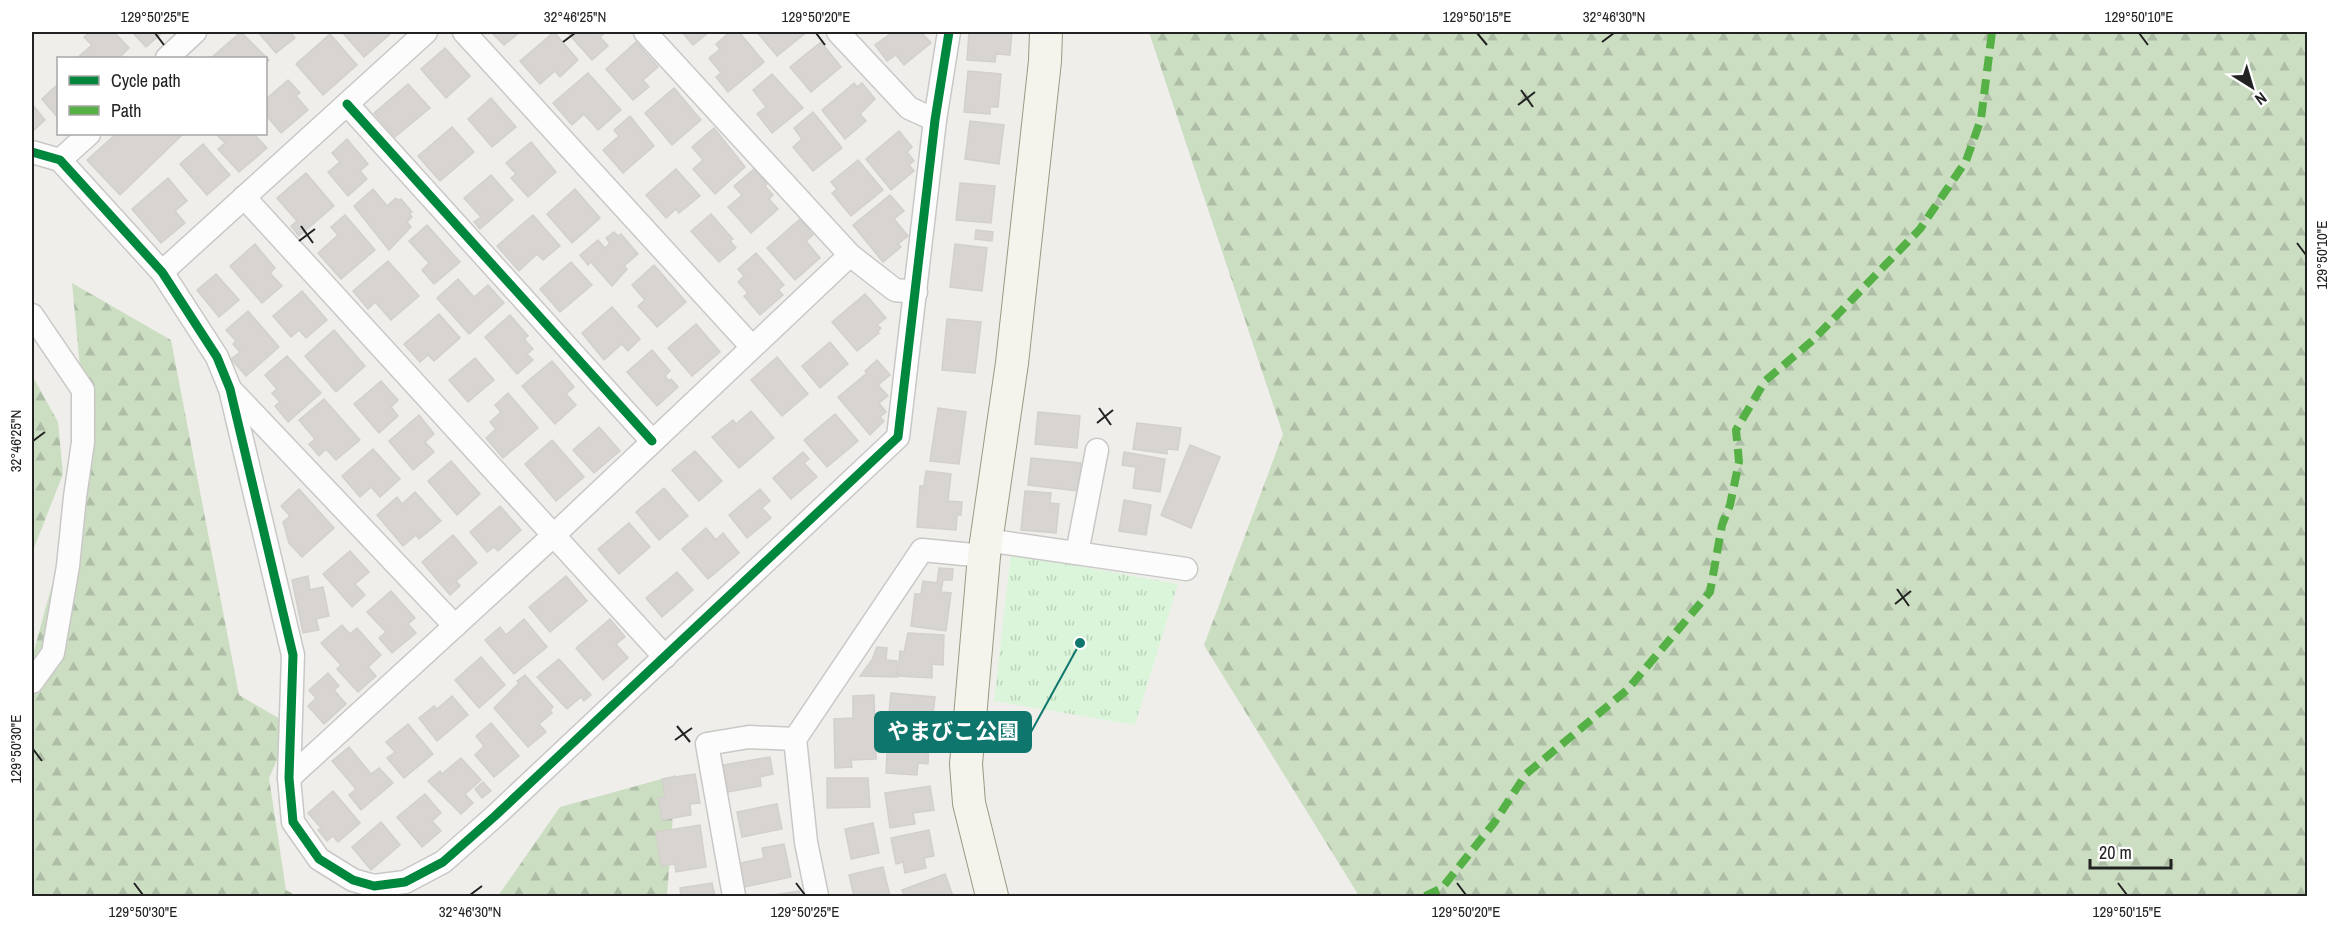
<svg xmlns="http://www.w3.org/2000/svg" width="2339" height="928" font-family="'Archivo Narrow','Noto Sans JP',sans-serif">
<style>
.forest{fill:url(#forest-firs)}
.park{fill:url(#park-tufts)}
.building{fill:#d7d4d2;stroke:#d3d0cc;stroke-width:1.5}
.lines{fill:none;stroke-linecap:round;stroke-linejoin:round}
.street-casing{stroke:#c9c8c7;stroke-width:25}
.secondary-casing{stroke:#999a82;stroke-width:34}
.street{stroke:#fdfcfc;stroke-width:22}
.secondary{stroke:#f4f4ed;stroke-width:32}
.quiet{stroke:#55b145;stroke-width:8;stroke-dasharray:15 8;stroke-linecap:butt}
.cycleway-casing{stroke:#fff;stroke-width:13}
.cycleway{stroke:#00873e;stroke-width:9}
.ticks{fill:none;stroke:#222;stroke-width:2}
.leader{fill:none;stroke:#0f766e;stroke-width:2}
.callout-dot{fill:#0f766e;stroke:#fff;stroke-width:2}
.callout{fill:#0f766e;stroke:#0f766e;stroke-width:2}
.callout-label{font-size:22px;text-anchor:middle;font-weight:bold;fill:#fff}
.neatline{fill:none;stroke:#222;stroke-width:2}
.ticks-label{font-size:15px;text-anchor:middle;fill:#222}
</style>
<defs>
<pattern id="forest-firs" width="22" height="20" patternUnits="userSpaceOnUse" patternTransform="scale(1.5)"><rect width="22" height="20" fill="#cbdec1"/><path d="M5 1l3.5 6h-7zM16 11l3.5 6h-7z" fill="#aebea6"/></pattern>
<pattern id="park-tufts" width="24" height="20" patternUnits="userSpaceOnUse" patternTransform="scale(1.5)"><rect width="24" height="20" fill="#daf5da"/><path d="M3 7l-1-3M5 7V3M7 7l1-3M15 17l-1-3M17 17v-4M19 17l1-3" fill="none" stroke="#bbd2bb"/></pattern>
</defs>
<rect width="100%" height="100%" fill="#f0eeeb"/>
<g class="forest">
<path d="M1149 32H2307V896H1359L1204 645 1283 434Z"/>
<path d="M72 283 171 340 239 695 292 726 269 778 286 890 297 896H32V658L88 453Z"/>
<path d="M32 375 58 422 63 474 32 553Z"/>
<path d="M676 775 667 896H498L560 807Z"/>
</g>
<path class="park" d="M1011 554 1178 584 1135 725 994 701Z"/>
<g class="building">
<path d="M90 32H114L129 48 119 58H77L92 45 84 37Z"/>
<path d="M132 32H163L146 47Z"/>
<path d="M241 32 269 60 266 63V58H211Z"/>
<path d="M258 32H290L295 38 276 53Z"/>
<path d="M342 32H387L390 34 364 57Z"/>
<path d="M491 32H520L504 45Z"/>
<path d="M554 32 578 60 560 77 555 71 540 84 520 61Z"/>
<path d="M567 32H606L600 37 608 46 592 60Z"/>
<path d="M682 32H709L693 45Z"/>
<path d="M730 32H739L764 62 728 92 716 77 721 73 709 58 720 49 716 44Z"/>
<path d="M757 32H807L777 56Z"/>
<path d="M893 32H911L913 33 921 32 931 43 904 65 896 55 887 61 875 45Z"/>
<path d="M969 32H1012L1010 55 996 54 995 62 967 60Z"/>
<path d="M330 34 357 65 323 95 296 64Z"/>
<path d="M636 42 658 67 643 80 649 87 633 100 606 69Z"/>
<path d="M821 42 841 67 811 92 790 67Z"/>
<path d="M445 48 470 76 446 98 421 69Z"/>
<path d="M968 71 1001 74 998 107H990V114L964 112Z"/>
<path d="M588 73 621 110 598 130 584 114 572 125 553 103Z"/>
<path d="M772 74 803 108 772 133 757 114 766 107 753 90Z"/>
<path d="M288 80 300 93 296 96 308 110 281 133 266 115V99Z"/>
<path d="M854 83 857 87 862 83 875 99 860 114 866 121 845 139 822 110Z"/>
<path d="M58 84V118L42 99Z"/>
<path d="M408 84 430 108 395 137 374 113Z"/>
<path d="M674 88 701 120 672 145 645 113Z"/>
<path d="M491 98 516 127 492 147 468 119Z"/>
<path d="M32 104 45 120 32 132Z"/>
<path d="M813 112 842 148 813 171 793 147 802 139 794 128Z"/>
<path d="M630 116 654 146 623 173 603 150 619 136 614 130Z"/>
<path d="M970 121 1004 125 999 164 965 159Z"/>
<path d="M452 127 474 152 440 181 418 156Z"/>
<path d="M714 128 745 167 715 194 693 169 703 160 692 147Z"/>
<path d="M899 131 912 147 907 152 914 161 909 165 914 171 891 190 866 159Z"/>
<path d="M116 134H183L120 195 87 160Z"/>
<path d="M216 134H254L267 148 239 172 218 149 225 143Z"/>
<path d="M347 139 368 164 360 171 367 179 348 196 328 172 340 162 332 153Z"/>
<path d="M531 142 556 172 528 197 511 178 516 174 506 163Z"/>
<path d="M203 144 230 175 207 195 180 164Z"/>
<path d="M858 160 883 190 851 216 832 193 837 189 831 182Z"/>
<path d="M676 169 700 196 679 213 676 209 666 218 646 195Z"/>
<path d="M754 169 767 184 765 186 773 195 769 199 778 209 751 233 728 207 742 195 734 186Z"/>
<path d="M306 173 334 206 299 236 291 226 297 221 277 198Z"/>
<path d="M491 175 513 200 480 229 474 222 481 217 464 198Z"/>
<path d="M168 178 187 201 175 211 185 223 161 243 132 209Z"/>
<path d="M960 183 995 186 991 223 956 220Z"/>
<path d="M373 189 387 206 396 198 398 200 401 199 412 212 409 213 412 217 407 222 411 227 389 250 354 206Z"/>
<path d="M575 189 600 218 572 243 547 214Z"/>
<path d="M890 195 904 211 894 219 908 236 898 244 901 247 883 262 853 225Z"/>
<path d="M711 214 733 239 730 241 736 248 719 262 691 231Z"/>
<path d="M345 215 375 250 341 279 318 253 338 235 331 227Z"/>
<path d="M533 215 560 246 543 260 537 254 519 271 497 246Z"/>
<path d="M800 219 813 235 806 241 820 258 795 280 767 248Z"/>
<path d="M427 225 460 262 434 284 422 270 429 263 409 241Z"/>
<path d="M976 230 993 232 992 241 975 239Z"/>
<path d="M614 232 618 236 621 234 638 254 624 266 627 269 612 286 591 262 588 265 580 255 598 240 605 248 610 243 606 238Z"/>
<path d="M255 244 275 268 270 273 282 286 262 303 230 266Z"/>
<path d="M955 244 987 248 982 291 950 287Z"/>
<path d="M756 253 784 285 778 290 783 295 760 315 744 296 748 293 738 282 744 276 738 269Z"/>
<path d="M388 261 419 296 391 320 375 302 368 309 353 291Z"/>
<path d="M571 262 592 285 560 312 540 289Z"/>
<path d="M654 265 686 302 657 327 638 306 645 300 632 285Z"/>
<path d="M216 274 239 300 219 317 197 290Z"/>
<path d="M458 279 474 297 488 285 504 303 469 334 437 298Z"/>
<path d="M302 291 327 320 306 338 299 330 291 337 273 316Z"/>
<path d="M865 294 886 318 877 325 881 328 877 332 879 333 857 351 832 322Z"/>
<path d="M612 307 640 339 628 351 622 344 604 360 582 333Z"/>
<path d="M248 311 279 347 246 376 231 359 240 352 233 344 236 341 226 330Z"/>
<path d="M439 314 460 338 434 361 428 355 420 362 404 344Z"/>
<path d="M510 315 528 336 524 339 533 349 527 354 533 360 517 374 485 337Z"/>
<path d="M947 319 981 322 975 373 942 370Z"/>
<path d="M696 324 720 352 692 376 668 348Z"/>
<path d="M334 330 365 366 336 392 305 356Z"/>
<path d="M830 342 848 364 820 388 802 366Z"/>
<path d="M652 350 670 371 665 376 669 381 671 379 678 387 657 406 627 372Z"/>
<path d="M287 356 321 393 288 422 275 406 280 402 272 393 277 389 265 375Z"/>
<path d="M777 357 808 394 782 416 751 380Z"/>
<path d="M475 358 494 380 468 402 449 380Z"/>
<path d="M877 360 890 375 878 385 888 396 879 403 886 412 880 417 884 421 870 435 838 397 867 373 865 371Z"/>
<path d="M552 361 574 387 566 394 576 405 555 424 522 386Z"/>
<path d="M381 381 398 400 391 407 398 416 379 433 354 404Z"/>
<path d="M508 393 538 428 503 458 486 438 496 429 490 422 501 412 495 405Z"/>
<path d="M324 399 360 440 336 460 326 449 319 456 309 444 315 439 299 420Z"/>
<path d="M938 408 966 412 959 464 930 461Z"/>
<path d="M751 411 774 438 739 468 712 437 733 420 736 424Z"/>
<path d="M1038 412 1080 416 1077 448 1035 444Z"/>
<path d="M835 414 858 441 827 467 804 440Z"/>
<path d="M419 415 434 434 425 442 434 452 413 470 389 441Z"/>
<path d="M1137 423 1181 428 1178 450 1167 449V454L1133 449Z"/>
<path d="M599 427 620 451 594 473 573 450Z"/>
<path d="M552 440 584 477 556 501 525 464Z"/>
<path d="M1190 445 1220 457 1191 528 1161 515Z"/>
<path d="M373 449 400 479 380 497 371 487 360 497 342 476Z"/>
<path d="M695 451 722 481 699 501 672 470Z"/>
<path d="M803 452 809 459 804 463 817 477 791 499 773 478Z"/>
<path d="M1124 452 1165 459 1160 492 1133 488 1136 467 1122 465Z"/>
<path d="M1031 458 1081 463 1078 491 1028 485Z"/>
<path d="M451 461 480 494 457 515 428 481Z"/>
<path d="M926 471 951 474 948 501 962 502 961 515H957L956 530 917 527 920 486H924Z"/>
<path d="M664 488 688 516 659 540 636 512Z"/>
<path d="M299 489 334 528 302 557 289 543 283 522 290 516 281 506Z"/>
<path d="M760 489 770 501 762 508 771 518 747 538 729 515Z"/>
<path d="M1025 491 1051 493 1050 503 1059 504 1056 533 1021 530Z"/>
<path d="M415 492 441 521 419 539 416 535 403 546 377 515 397 497 402 504Z"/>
<path d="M1124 500 1151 505 1146 535 1119 531Z"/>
<path d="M500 506 521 530 498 551 494 547 487 552 470 532Z"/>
<path d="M629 523 650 547 619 574 598 549Z"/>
<path d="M706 528 716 540 723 533 739 553 708 579 682 549Z"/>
<path d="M453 535 477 563 456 581 460 586 450 595 422 562Z"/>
<path d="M350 551 369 572 355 584 365 595 352 607 323 574Z"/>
<path d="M939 568 953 569 952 580H943L941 592 951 593 946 631 911 626 915 594H921L923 581 937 583Z"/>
<path d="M677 572 693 590 662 617 646 598Z"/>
<path d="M308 576 310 590 323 587 329 616 316 619 319 630 303 633 292 580Z"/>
<path d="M566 576 587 601 550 632 529 607Z"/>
<path d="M391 591 415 618 408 624 416 633 392 653 379 638 386 632 367 612Z"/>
<path d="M524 619 547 647 514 674 485 640 500 627 506 635Z"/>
<path d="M610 619 625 637 616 644 628 658 603 680 576 648Z"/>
<path d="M342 625 350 634 357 628 381 655 368 667 376 676 358 692 337 669 341 665 321 643Z"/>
<path d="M908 633 944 635 943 665 932 664V678L898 676 900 651 904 652Z"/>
<path d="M877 647 887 648 886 660 897 661V677L860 676 872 660Z"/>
<path d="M481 657 505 685 479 708 455 680Z"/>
<path d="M559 659 591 695 584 701 581 697 567 709 537 677Z"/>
<path d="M328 673 339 686 334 690 346 704 324 724 308 706 316 698 309 690Z"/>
<path d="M525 675 553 707 550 710 552 713 539 724 546 732 528 747 494 708 519 683 517 681Z"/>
<path d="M891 693 935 697 932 725 897 722V714L889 713Z"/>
<path d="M874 695 876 759 851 760 852 767 835 768 834 719 853 718V696Z"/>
<path d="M452 696 468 715 437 741 419 718 434 706 437 709Z"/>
<path d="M491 723 519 756 494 777 475 755 484 746 476 736Z"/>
<path d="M408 724 433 754 404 778 387 758 395 752 386 742Z"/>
<path d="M888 735 929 737 928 764 918 763 917 775 886 773Z"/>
<path d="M349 747 371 774 379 768 393 783 361 810 349 795 356 789 332 761Z"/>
<path d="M770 757 773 774 760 777 761 786 728 792 723 765Z"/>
<path d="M461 758 481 780 465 794 473 803 461 814 428 781 440 771 442 774Z"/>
<path d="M695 774 700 803 690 804 691 815 662 820 658 798 665 797 662 779Z"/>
<path d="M827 778H868L870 807 827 808Z"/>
<path d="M483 782 491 791 482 798 475 789Z"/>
<path d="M930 786 934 810 913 813 915 824 890 828 885 793Z"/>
<path d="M333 791 360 823 338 842 333 836 327 841 318 830 321 828 308 813Z"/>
<path d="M425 794 441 813 432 821 441 831 422 847 397 817Z"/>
<path d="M777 804 782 829 742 837 737 812Z"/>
<path d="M381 822 400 845 371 870 352 847Z"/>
<path d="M873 823 879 853 851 859 845 829Z"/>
<path d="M700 825 706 867 676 872 675 864 661 866 656 832Z"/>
<path d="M929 830 934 856 924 858 926 868 905 873 903 862 896 864 891 838Z"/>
<path d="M784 844 791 877 744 887 739 866 741 863 764 858 762 848Z"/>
<path d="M883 867 890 896H854L849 875Z"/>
<path d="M945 874 953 896H904L902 890Z"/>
<path d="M712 883 715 896H681L680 888Z"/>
<path d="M799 891 800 896H766Z"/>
</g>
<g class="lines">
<g class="street-casing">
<g id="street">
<path d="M464 32 752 347"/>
<path d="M645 32 850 255 895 290 916 292"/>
<path d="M838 32 909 108 935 120"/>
<path d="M167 58 195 32"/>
<path d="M347 104 652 441"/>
<path d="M32 152 60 160 162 272 217 357 230 389 293 655 289 778 293 822 319 859 353 880 374 886 405 882 443 862 495 816 898 437 935 120 949 32"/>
<path d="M60 160 89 134"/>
<path d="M244 197 665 657"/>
<path d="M162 272 426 32"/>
<path d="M32 315 83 390V442L75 497 68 566 53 653 32 682"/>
<path d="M231 390 455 626"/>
<path d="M986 540 1186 569"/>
<path d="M1077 553 1097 450"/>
<path d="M289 778 554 535 850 255"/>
<path d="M734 896 707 744 749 737 795 739"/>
<path d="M817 896 806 842 795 739 922 550 984 556"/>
</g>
</g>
<g class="secondary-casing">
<path id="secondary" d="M992 896 969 803 966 764 984 556 1012 363 1045 61 1046 32"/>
</g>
<use href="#street" class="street"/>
<use href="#secondary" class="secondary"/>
<path class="quiet" d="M1425 896 1442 888 1494 823 1526 774 1627 690 1710 592 1722 525 1730 505 1739 462 1736 430 1765 381 1813 340 1920 229 1966 161 1981 119 1992 32"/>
<g class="cycleway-casing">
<g id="cycleway">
<path d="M347 104 652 441"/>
<path d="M32 152 60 160 162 272 217 357 230 389 293 655 289 778 293 822 319 859 353 880 374 886 405 882 443 862 495 816 898 437 935 120 949 32"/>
</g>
</g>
<use href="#cycleway" class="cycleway"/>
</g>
<path class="ticks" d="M155 33 164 45M816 33 825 45M1477 33 1487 45M2139 33 2148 45M563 42 575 33M1602 42 1614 33M1521 90 1533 107M1518 105 1535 92M301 226 313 243M299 241 315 229M2297 243 2306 255M1099 408 1111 425M1097 423 1113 410M33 441 45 432M1897 589 1909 606M1895 604 1911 591M677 726 690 742M675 740 692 728M33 749 42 761M134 883 143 895M796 883 805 895M1457 883 1466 895M2118 883 2127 895M470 895 482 886"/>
<path class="leader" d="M1080 643L1031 732"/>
<circle class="callout-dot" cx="1080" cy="643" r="6"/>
<rect class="callout" x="875" y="712" width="156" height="40" rx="6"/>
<g class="callout-label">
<text x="953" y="739">やまびこ公園</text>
</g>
<rect width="2339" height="928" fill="none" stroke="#ffffff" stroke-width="66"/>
<rect x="57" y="57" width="210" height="78" fill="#ffffff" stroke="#a7a7a7" stroke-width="1.5"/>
<rect x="69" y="76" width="30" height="9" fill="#00873e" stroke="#a7a7a7" stroke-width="1.5"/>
<text x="111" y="87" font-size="18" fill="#222222">Cycle path</text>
<rect x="69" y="106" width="30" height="9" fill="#55b145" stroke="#a7a7a7" stroke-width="1.5"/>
<text x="111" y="117" font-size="18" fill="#222222">Path</text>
<g transform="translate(2252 87) rotate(143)" stroke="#ffffff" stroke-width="4.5" paint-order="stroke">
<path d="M0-4.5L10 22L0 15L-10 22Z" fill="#222222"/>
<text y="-9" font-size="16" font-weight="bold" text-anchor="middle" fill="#222222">N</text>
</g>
<path d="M2090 859v9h81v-9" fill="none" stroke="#222222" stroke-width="3"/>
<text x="2099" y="859" font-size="18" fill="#222222" stroke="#ffffff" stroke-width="4.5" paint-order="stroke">20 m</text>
<rect x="33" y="33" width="2273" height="862" class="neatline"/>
<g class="ticks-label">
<text x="155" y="22">129°50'25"E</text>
<text x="575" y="22">32°46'25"N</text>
<text x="816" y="22">129°50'20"E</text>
<text x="1477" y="22">129°50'15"E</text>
<text x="1614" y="22">32°46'30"N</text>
<text x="2139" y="22">129°50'10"E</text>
<text transform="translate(2322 255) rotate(-90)" y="5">129°50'10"E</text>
<text transform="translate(16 441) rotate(-90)" y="5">32°46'25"N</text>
<text transform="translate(16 749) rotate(-90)" y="5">129°50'30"E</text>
<text x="143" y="917">129°50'30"E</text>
<text x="470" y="917">32°46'30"N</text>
<text x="805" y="917">129°50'25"E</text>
<text x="1466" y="917">129°50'20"E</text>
<text x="2127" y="917">129°50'15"E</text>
</g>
</svg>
